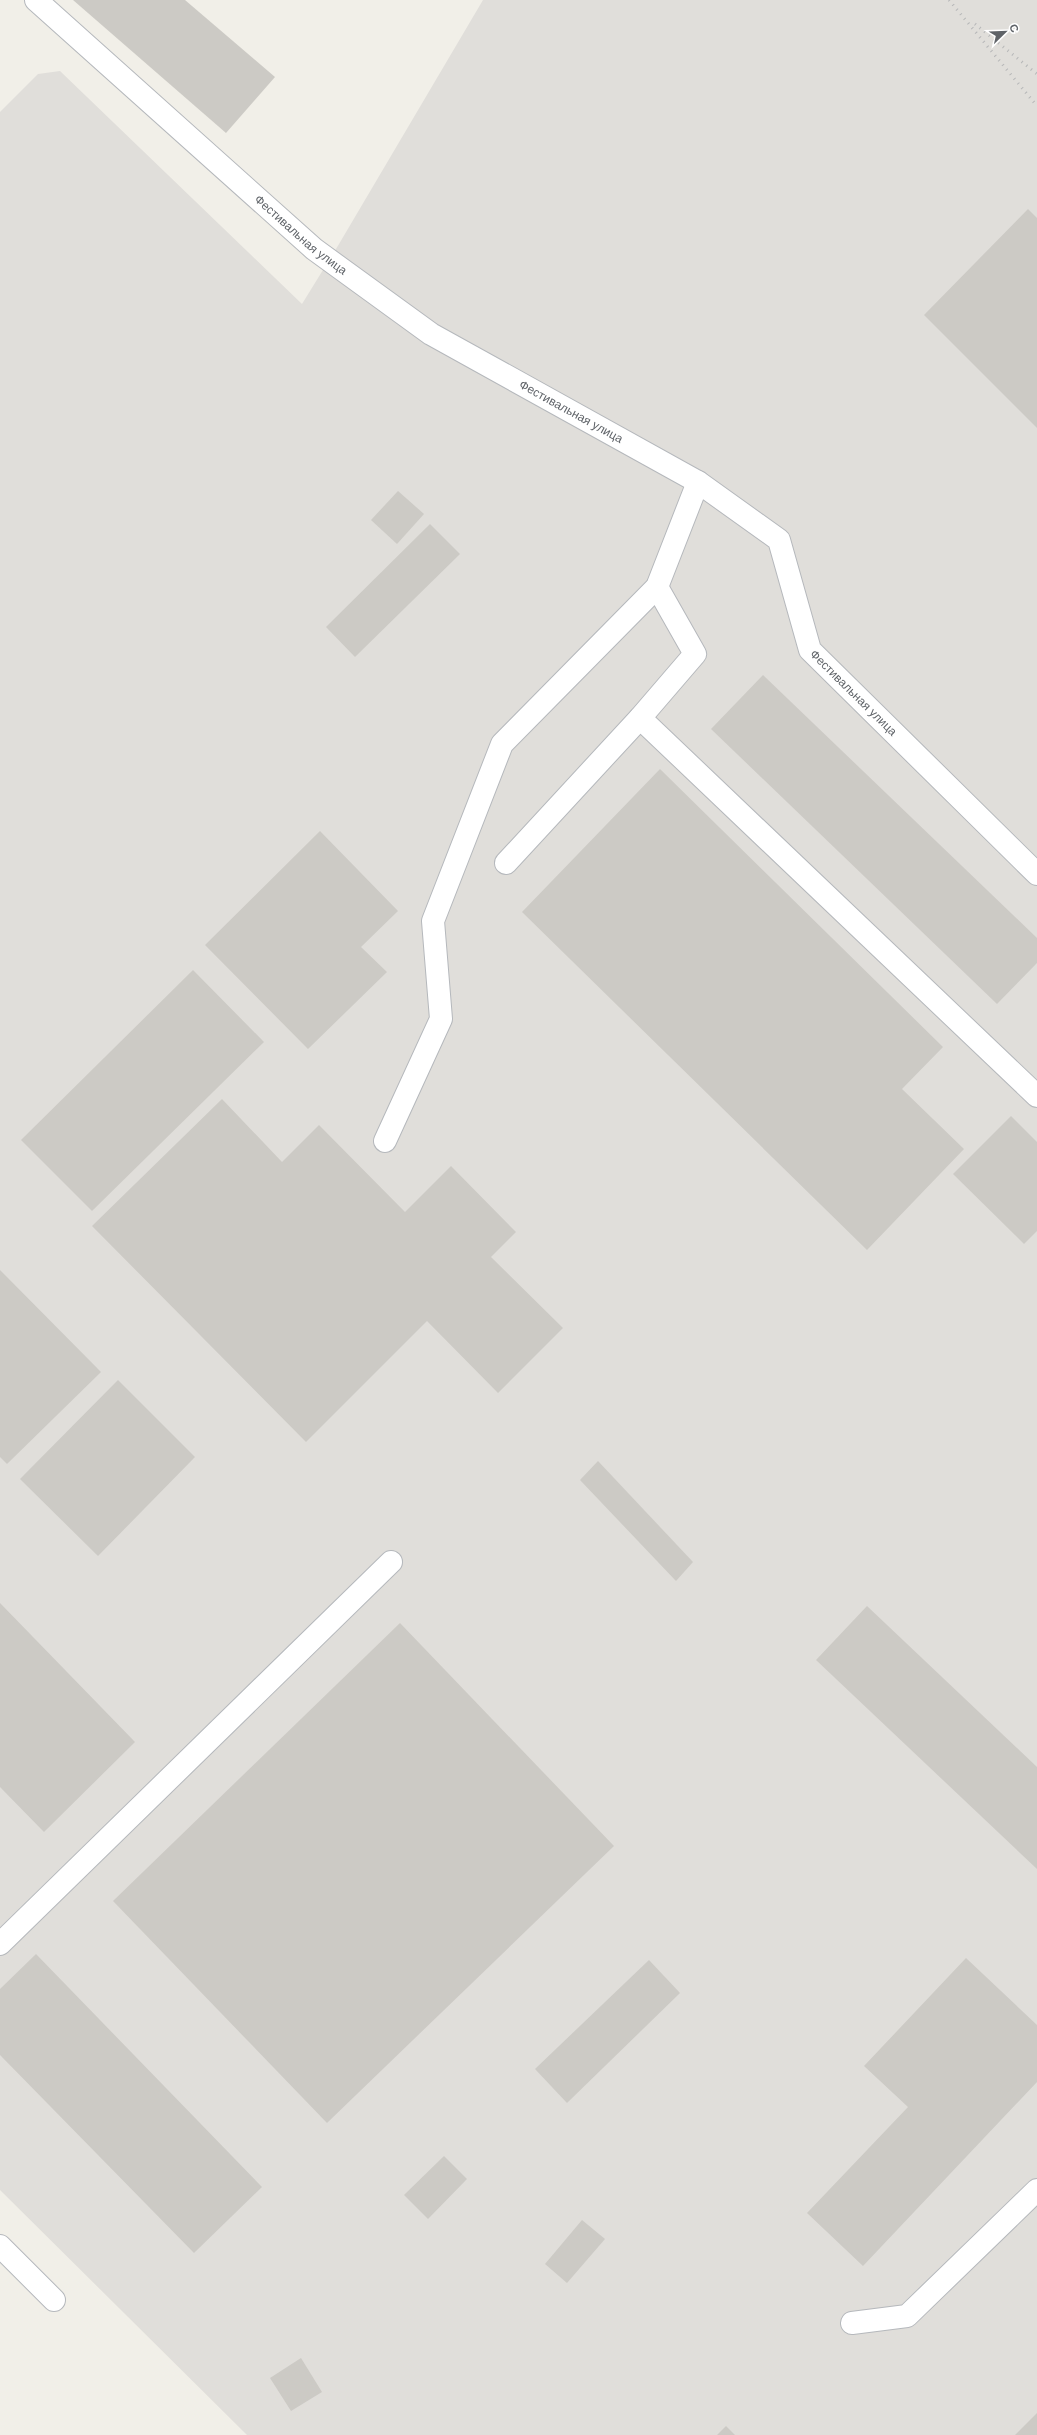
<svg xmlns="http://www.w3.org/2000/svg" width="1037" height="2435" font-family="Helvetica,sans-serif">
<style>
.industrial{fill:#e0deda}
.building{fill:#cccac5}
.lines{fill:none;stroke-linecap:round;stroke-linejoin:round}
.minor-casing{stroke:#b5b8bc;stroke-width:24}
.minor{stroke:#fff;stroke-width:22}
.rail{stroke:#b6b7b8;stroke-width:3;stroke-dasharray:1 5;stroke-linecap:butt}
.labels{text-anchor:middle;stroke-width:3.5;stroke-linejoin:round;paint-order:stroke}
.street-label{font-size:12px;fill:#5f6368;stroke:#fff}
</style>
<rect width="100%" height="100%" fill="#f1efe8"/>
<path class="industrial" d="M483 0H1037V2435H247L0 2190V112L38 74 60 71 302 304 339 244Z"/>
<g class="building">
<path d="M73 0H185L275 77 226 133Z"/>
<path d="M1028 209 1037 218V428L924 315Z"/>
<path d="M398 491 424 514 397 544 371 520Z"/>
<path d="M430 524 460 554 355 657 326 627Z"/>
<path d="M763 675 1037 938V963L997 1004 711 729Z"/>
<path d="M660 769 943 1047 902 1089 964 1149 867 1250 522 912Z"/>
<path d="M320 831 398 911 361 947 387 972 308 1049 205 945Z"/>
<path d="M193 970 264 1042 92 1211 21 1140Z"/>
<path d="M222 1099 282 1162 319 1125 405 1212 451 1166 516 1232 491 1257 563 1328 498 1393 427 1321 306 1442 92 1226Z"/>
<path d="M1011 1116 1037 1142V1231L1024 1244 953 1174Z"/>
<path d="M0 1270 101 1372 7 1464 0 1457Z"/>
<path d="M118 1380 195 1457 98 1556 20 1479Z"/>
<path d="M598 1461 693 1562 676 1581 580 1480Z"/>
<path d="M0 1603 135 1742 44 1832 0 1787Z"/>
<path d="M867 1606 1037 1767V1869L816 1660Z"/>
<path d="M400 1623 614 1846 327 2123 113 1901Z"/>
<path d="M36 1954 262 2187 194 2253 0 2055V1989Z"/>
<path d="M966 1958 1037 2025V2082L863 2266 807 2213 908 2107 864 2066Z"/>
<path d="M649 1960 680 1993 567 2103 535 2069Z"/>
<path d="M444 2156 467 2179 428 2219 404 2195Z"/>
<path d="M582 2220 605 2239 567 2283 545 2264Z"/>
<path d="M301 2358 322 2392 291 2411 270 2378Z"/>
<path d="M1037 2413V2435H1015Z"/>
<path d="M726 2426 735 2435H717Z"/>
</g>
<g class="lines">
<g class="minor-casing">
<g id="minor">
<path id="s1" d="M36 0 314 249 431 334 698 482 779 540 810 650 1037 874"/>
<path d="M640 718 1037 1096"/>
<path d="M506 863 640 718 695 654 657 587"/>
<path d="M385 1141 441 1019 433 921 502 744 657 587 698 482"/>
<path d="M0 1944 391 1562"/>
<path d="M0 2246 54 2300"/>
<path d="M852 2323 907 2316 1037 2190"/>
</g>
</g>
<use href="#minor" class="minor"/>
<g class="rail">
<path d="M949 0 1037 106"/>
<path d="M975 24 1037 74"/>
</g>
</g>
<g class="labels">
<g class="street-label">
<text dy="4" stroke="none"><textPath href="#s1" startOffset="354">Фестивальная улица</textPath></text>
<text dy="4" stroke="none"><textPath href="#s1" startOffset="678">Фестивальная улица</textPath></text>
<text dy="4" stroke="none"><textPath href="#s1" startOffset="1098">Фестивальная улица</textPath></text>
</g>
</g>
<g transform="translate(1005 32) rotate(67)" stroke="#ffffff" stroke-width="3" paint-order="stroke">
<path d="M0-3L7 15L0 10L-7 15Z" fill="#5f6368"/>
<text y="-6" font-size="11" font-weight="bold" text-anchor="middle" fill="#5f6368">С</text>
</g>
</svg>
